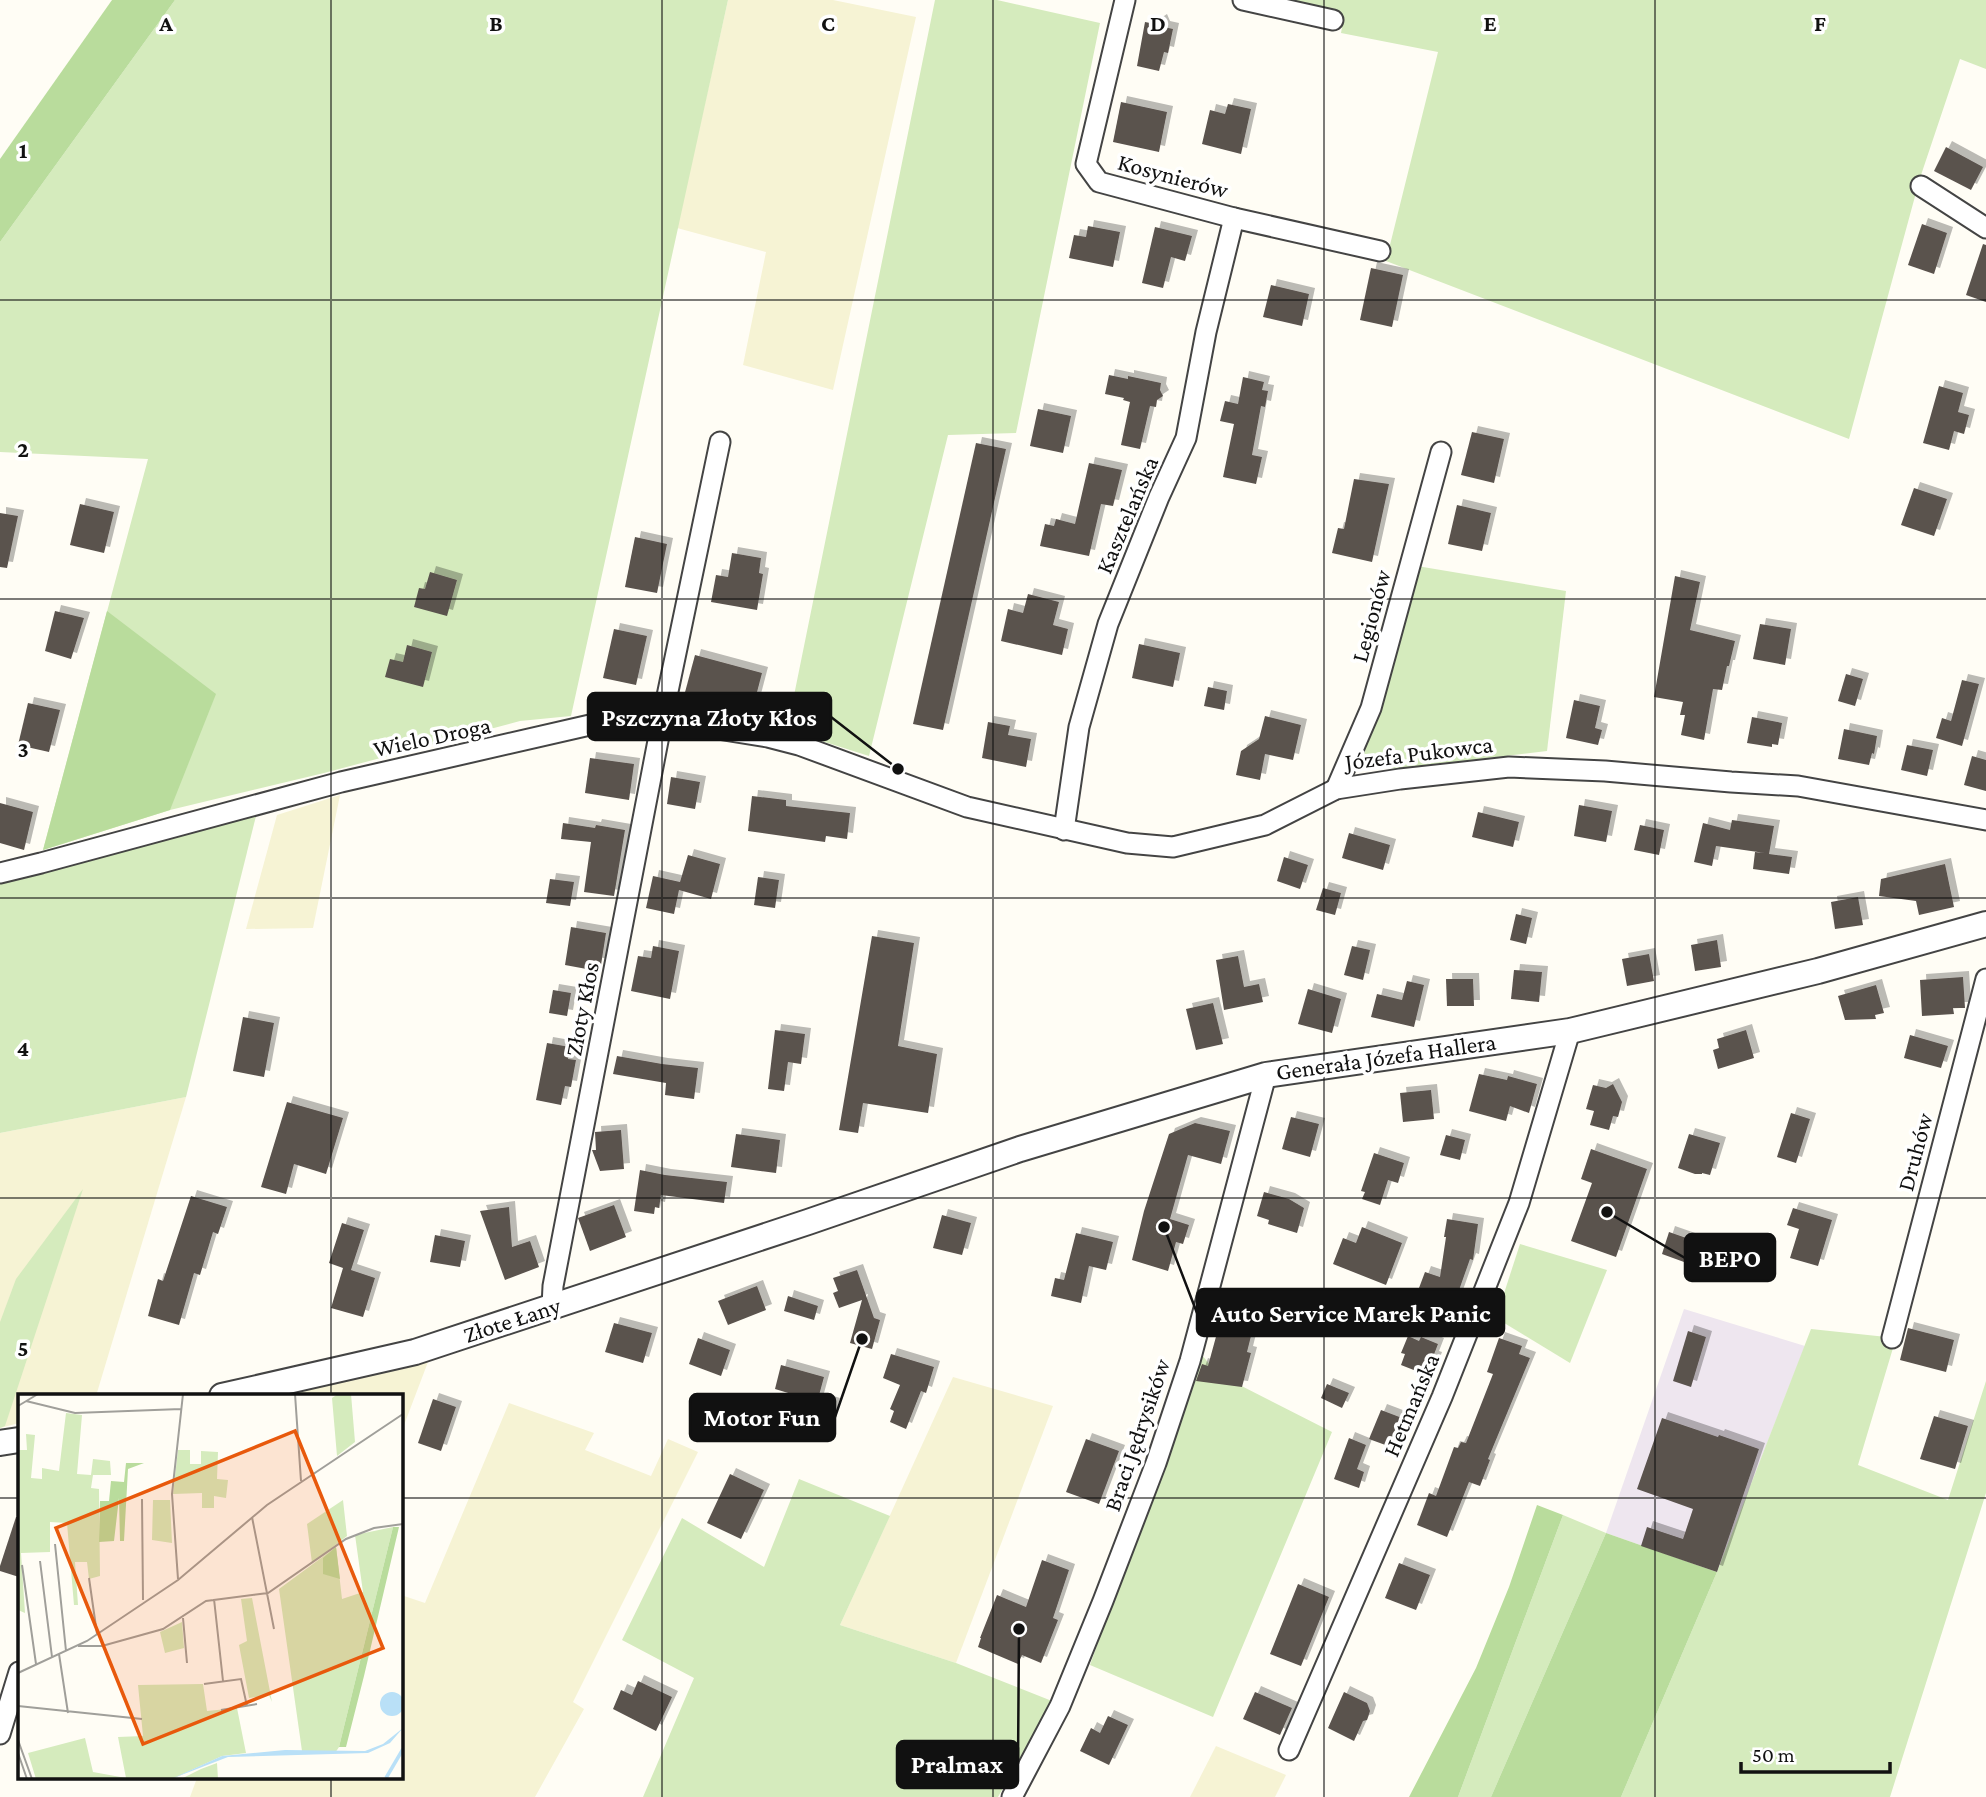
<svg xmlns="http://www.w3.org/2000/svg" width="1986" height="1797" font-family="'Crimson Pro',serif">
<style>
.industrial{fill:#eee6ef}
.farmland{fill:#f6f3d4}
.green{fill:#d5ebbd}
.forest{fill:#b9dc9c}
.building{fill:#5a524d;filter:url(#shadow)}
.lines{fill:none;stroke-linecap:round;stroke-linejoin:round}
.minor-casing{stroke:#444;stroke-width:23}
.tertiary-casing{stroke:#444;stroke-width:28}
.minor{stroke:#fff;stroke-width:19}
.tertiary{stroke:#fff;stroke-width:24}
.grid{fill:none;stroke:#111;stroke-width:2;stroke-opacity:0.55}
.labels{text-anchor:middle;stroke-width:7;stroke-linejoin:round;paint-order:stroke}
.street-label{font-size:24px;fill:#111;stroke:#fff}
.inset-river{fill:none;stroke:#b9e0f7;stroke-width:3.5}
.inset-road{fill:none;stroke:#a09f9a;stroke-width:2}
.view{fill:#e8590c;fill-opacity:0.15;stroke:#e8590c;stroke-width:3.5}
.inset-edge{fill:none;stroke:#111;stroke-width:3.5}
.grid-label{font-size:23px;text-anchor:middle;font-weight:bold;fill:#111;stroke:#fff;stroke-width:7;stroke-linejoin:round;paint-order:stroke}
.leader{fill:none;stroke:#111;stroke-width:2.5}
.callout-dot{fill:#111;stroke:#fff;stroke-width:2.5}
.callout{fill:#111;stroke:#111;stroke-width:2.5}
.callout-label{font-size:26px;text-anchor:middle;font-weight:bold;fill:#fff}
</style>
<defs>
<filter id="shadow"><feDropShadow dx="6" dy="-6" stdDeviation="0" flood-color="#0004"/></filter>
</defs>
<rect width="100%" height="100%" fill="#fffdf5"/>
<path class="industrial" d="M1684 1309 1805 1346 1717 1572 1606 1533Z"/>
<g class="farmland">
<path d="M728 0H833L916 17 833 390 743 365 766 252 677 228Z"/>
<path d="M340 795 313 928 246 929 277 815Z"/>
<path d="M186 1097 96 1396H19V1423L0 1428V1133Z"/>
<path d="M428 1362 401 1433V1396H251Z"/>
<path d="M953 1377 1053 1406 956 1663 840 1625Z"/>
<path d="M509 1403 594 1433 585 1450 651 1476 668 1439 698 1452 573 1702 584 1709 535 1797H190L197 1778H401V1595L425 1603Z"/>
<path d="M1216 1746 1286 1775 1275 1797H1190Z"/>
</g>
<g class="green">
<path d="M175 0H728L571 716 520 721 324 773 170 810 43 850 148 459 0 452V242Z"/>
<path d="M935 0H997L1100 23 1016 433 948 435 869 756 787 730Z"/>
<path d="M1267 0H1986V69L1960 59 1920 178 1849 439 1386 261 1438 52 1341 33 1344 17Z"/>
<path d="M1417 566 1566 591 1547 751 1398 769 1358 764Z"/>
<path d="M259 804 186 1097 0 1133V877Z"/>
<path d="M83 1189 5 1426 0 1428V1322L16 1279Z"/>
<path d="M1520 1244 1607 1270 1570 1363 1496 1318Z"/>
<path d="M1811 1329 1896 1338 1858 1465 1948 1500 1986 1381V1493L1890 1797H1621L1717 1572Z"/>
<path d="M1201 1354 1218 1374 1332 1432 1213 1717 1090 1665Z"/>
<path d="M799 1479 890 1516 840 1625 956 1663 1052 1701 998 1797H643L694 1678 622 1640 682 1518 764 1567Z"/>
<path d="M1563 1515 1606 1533 1491 1797H1458Z"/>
</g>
<g class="forest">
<path d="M112 0H175L0 242V159Z"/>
<path d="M107 611 216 694 170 810 43 850Z"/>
<path d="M1537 1505 1563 1515 1458 1797H1409L1476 1668 1509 1587Z"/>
<path d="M1606 1533 1717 1572 1621 1797H1491Z"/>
</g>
<g class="building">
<path d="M1161 20 1164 27 1173 29 1168 53 1164 52 1159 71 1137 66 1145 22 1155 24Z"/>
<path d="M1121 102 1167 112 1159 152 1113 142Z"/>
<path d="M1228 104 1251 109 1241 154 1202 144 1210 110 1225 114Z"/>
<path d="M1946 147 1983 167 1971 190 1934 171Z"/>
<path d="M1922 224 1947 233 1934 274 1908 265Z"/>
<path d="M1088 226 1120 232 1113 267 1069 258 1074 235 1086 237Z"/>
<path d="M1155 227 1192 236 1185 261 1171 257 1163 288 1142 283Z"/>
<path d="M1983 244 1986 245V302L1966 295Z"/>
<path d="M1371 268 1403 275 1392 327 1360 320Z"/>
<path d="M1271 285 1309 294 1302 326 1263 317Z"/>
<path d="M1109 375 1128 379V376L1161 383 1160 390 1163 396 1157 400 1156 407 1150 406 1140 449 1121 445 1130 402 1123 400 1124 398 1105 394Z"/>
<path d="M1243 377 1264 382 1262 390 1268 391 1265 407 1261 406 1252 455 1262 457 1256 484 1223 477 1234 424 1220 421 1225 401 1238 404Z"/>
<path d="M1939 386 1963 393 1958 412 1969 415 1964 434 1954 431 1949 450 1923 443Z"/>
<path d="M1038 409 1071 416 1063 453 1030 446Z"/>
<path d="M1472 432 1504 439 1494 483 1461 475Z"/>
<path d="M976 443 1006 449 943 730 913 724Z"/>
<path d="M1089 463 1122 470 1113 506 1101 504 1089 556 1040 546 1045 524 1054 526 1056 519 1075 524Z"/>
<path d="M1354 479 1389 484 1372 562 1332 553 1338 528 1344 529Z"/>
<path d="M1914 488 1947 499 1934 536 1901 525Z"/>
<path d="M80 504 114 512 104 553 70 545Z"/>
<path d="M1457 505 1491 513 1482 551 1448 544Z"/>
<path d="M0 513 18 516 7 568 0 567Z"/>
<path d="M635 537 667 544 657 593 625 587Z"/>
<path d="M732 553 761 558 759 573 763 574 757 610 711 602 716 575 728 577Z"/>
<path d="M430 572 457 580 447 616 414 607 419 588 425 589Z"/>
<path d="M1675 576 1700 582 1690 630 1735 641 1729 666H1727L1722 690 1713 689 1704 740 1681 735 1685 715H1680L1683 702 1654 697Z"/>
<path d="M1028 594 1059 602 1053 625 1068 629 1062 655 1001 641 1008 609 1023 613Z"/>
<path d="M55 611 84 618 71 659 45 651Z"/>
<path d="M1760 624 1791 629 1785 665 1753 659Z"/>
<path d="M614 629 647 636 636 685 603 678Z"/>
<path d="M1139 644 1180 653 1173 687 1132 678Z"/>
<path d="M407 645 432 652 423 687 385 677 390 659 403 662Z"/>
<path d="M695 655 762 673 751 715 684 696Z"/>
<path d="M1846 674 1863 679 1855 706 1838 701Z"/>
<path d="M1962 680 1979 684 1962 746 1936 738 1942 718 1951 721Z"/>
<path d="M1208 687 1227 691 1224 710 1204 706Z"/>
<path d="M1574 700 1600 706 1595 728 1602 730 1598 745 1566 738Z"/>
<path d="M28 703 60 710 49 752 18 745Z"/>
<path d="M1265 716 1301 725 1293 760 1265 754 1260 780 1236 775 1241 751 1259 739Z"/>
<path d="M1752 717 1782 723 1778 745 1772 744V747L1747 743Z"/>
<path d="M988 722 1010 726 1008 735 1031 739 1026 767 982 758Z"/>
<path d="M1844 729 1877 736 1874 754 1872 753 1869 765 1838 759Z"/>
<path d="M1907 745 1933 750 1927 776 1901 770Z"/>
<path d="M1972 756 1986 760V791L1964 785Z"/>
<path d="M590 758 634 764 629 800 585 793Z"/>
<path d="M671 777 700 782 695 809 667 804Z"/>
<path d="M752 796 786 800V806L850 813 847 839 826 836 825 842 748 831Z"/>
<path d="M0 803 33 812 24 850 0 843Z"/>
<path d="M1579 805 1612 811 1606 842 1574 836Z"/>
<path d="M1478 812 1519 822 1513 847 1472 837Z"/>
<path d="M1732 820 1774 826 1769 854 1792 857 1789 874 1753 869 1755 852 1765 853 1716 846 1712 866 1694 862 1703 823 1730 830Z"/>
<path d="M563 823 595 828 596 825 625 830 614 896 584 892 591 842 561 839Z"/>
<path d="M1640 825 1664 830 1659 855 1634 850Z"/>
<path d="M1349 833 1390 845 1383 870 1342 858Z"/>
<path d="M688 855 720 864 711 899 679 890 674 914 646 908 653 876 680 882Z"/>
<path d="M1284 857 1308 865 1300 889 1277 881Z"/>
<path d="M1945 864 1954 907 1919 915 1916 901 1879 896 1881 879Z"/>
<path d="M758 877 779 880 775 908 754 905Z"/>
<path d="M550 879 574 882 570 906 546 903Z"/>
<path d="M1323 888 1341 893 1335 915 1316 910Z"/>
<path d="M1858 897 1863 925 1835 929 1831 902Z"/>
<path d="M1516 914 1532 918 1526 944 1510 940Z"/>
<path d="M571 927 606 933 601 965 594 963 592 970 565 965Z"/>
<path d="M872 936 914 943 898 1046 937 1054 928 1113 863 1103 858 1133 839 1130Z"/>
<path d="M1717 940 1721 967 1695 971 1691 945Z"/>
<path d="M653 946 679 951 670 999 631 991 638 956 651 958Z"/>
<path d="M1352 946 1370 950 1363 980 1344 975Z"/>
<path d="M1649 954 1654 981 1627 986 1622 959Z"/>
<path d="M1238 956 1244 987 1259 984 1263 1002 1224 1010 1216 960Z"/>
<path d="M1514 970 1542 972 1539 1002 1511 999Z"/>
<path d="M1963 977 1965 1008H1953L1954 1014 1922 1016 1920 980Z"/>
<path d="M1446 979H1473L1474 1006H1447Z"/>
<path d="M1407 981 1424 985 1414 1027 1371 1017 1377 994 1402 1000Z"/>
<path d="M1876 985 1884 1013 1875 1015 1876 1019 1845 1020 1838 996Z"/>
<path d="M1308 989 1341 999 1332 1033 1298 1024Z"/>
<path d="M553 990 571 993 567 1016 549 1013Z"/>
<path d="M1213 1003 1223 1044 1196 1050 1186 1009Z"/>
<path d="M243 1017 274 1023 264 1077 233 1071Z"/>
<path d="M775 1030 805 1034 801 1064 788 1062 784 1091 768 1089Z"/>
<path d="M1746 1030 1754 1058 1718 1069 1713 1050 1719 1048 1717 1039Z"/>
<path d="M1910 1035 1948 1046 1941 1068 1904 1058Z"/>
<path d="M547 1043 570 1047 568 1059 576 1060 571 1087 565 1086 561 1105 536 1100Z"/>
<path d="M617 1056 662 1064 698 1068 694 1099 665 1095 666 1083 613 1074Z"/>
<path d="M1479 1074 1507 1080 1508 1076 1537 1084 1529 1113 1510 1106 1506 1121 1469 1111Z"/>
<path d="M1613 1084 1622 1102 1618 1117 1613 1116 1609 1130 1590 1125 1594 1111 1586 1109 1593 1085 1606 1088Z"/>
<path d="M1431 1090 1434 1119 1403 1122 1400 1093Z"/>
<path d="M287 1102 343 1118 326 1174 294 1164 286 1194 261 1187Z"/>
<path d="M1791 1113 1810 1119 1796 1163 1777 1157Z"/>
<path d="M1291 1117 1319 1124 1310 1157 1282 1149Z"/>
<path d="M1195 1123 1230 1131 1221 1164 1188 1155 1170 1219 1189 1225 1183 1244 1176 1242 1168 1271 1132 1260 1144 1211 1169 1134Z"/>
<path d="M621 1130 624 1169 600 1171 592 1150H596L595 1132Z"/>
<path d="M736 1134 780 1140 776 1173 731 1167Z"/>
<path d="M1689 1134 1720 1143 1710 1175 1702 1173V1174H1695L1678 1168Z"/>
<path d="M1446 1135 1465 1140 1460 1160 1440 1155Z"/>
<path d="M1591 1149 1647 1169 1616 1257 1571 1241 1592 1183 1581 1179Z"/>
<path d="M1374 1153 1404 1163 1398 1183 1388 1180 1380 1205 1362 1199 1365 1192 1361 1191Z"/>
<path d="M640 1170 665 1175 727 1182 724 1203 661 1195 659 1208 655 1207 654 1214 634 1211Z"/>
<path d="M1264 1192 1289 1199 1304 1208 1297 1233 1268 1224 1269 1220 1257 1216Z"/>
<path d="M191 1196 227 1207 218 1234 213 1232 200 1275 194 1273 179 1325 148 1316 158 1279 163 1281Z"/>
<path d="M614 1205 626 1237 590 1251 578 1218Z"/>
<path d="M509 1207 512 1247 530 1241 539 1267 505 1280 480 1211Z"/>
<path d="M1793 1208 1832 1220 1818 1266 1790 1258 1799 1229 1787 1225Z"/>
<path d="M942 1215 971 1223 962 1255 933 1248Z"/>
<path d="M1447 1219 1478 1224 1473 1260 1470 1259 1452 1310 1416 1296 1425 1272 1440 1277 1446 1237H1444Z"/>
<path d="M342 1223 364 1230 351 1270 375 1278 363 1317 331 1308 343 1268 329 1263Z"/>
<path d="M1362 1227 1402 1243 1386 1285 1333 1264 1343 1238 1356 1243Z"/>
<path d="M1669 1232 1692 1240 1684 1262 1662 1254Z"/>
<path d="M1076 1233 1113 1242 1106 1270 1089 1266 1081 1303 1051 1296 1055 1278 1064 1280Z"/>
<path d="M435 1235 465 1241 460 1267 430 1262Z"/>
<path d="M857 1270 874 1318 880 1320 872 1349 850 1343 862 1300 839 1308 833 1293 838 1291 833 1278Z"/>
<path d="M757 1286 766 1310 728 1325 718 1301Z"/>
<path d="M788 1296 818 1306 814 1320 784 1311Z"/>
<path d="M1225 1320 1253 1328 1247 1352 1251 1353 1242 1387 1196 1381 1202 1364 1208 1366 1220 1322 1224 1323Z"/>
<path d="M614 1323 652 1333 643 1363 605 1352Z"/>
<path d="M1908 1328 1954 1340 1946 1372 1900 1360Z"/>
<path d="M1688 1331 1706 1337 1691 1387 1673 1381Z"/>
<path d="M1408 1336 1419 1341 1421 1337 1438 1344 1433 1357 1436 1358 1429 1376 1401 1365 1405 1354 1401 1353Z"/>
<path d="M698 1338 730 1350 721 1376 689 1364Z"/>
<path d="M1499 1338 1522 1346 1519 1354 1530 1358 1488 1459 1490 1460 1480 1486 1469 1482 1447 1537 1417 1525 1429 1493 1436 1496 1454 1447 1458 1448 1461 1442 1466 1443 1493 1374 1487 1372Z"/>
<path d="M891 1354 934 1367 926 1393 921 1391 906 1429 890 1422 894 1411 890 1409 900 1385 883 1378Z"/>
<path d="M781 1365 824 1377 818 1399 834 1404 830 1418 805 1412 808 1399 775 1389Z"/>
<path d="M1327 1384 1349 1393 1342 1408 1321 1398Z"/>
<path d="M433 1399 456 1407 441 1451 418 1443Z"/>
<path d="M1381 1410 1410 1421 1399 1450 1369 1439Z"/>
<path d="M1934 1416 1968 1426 1955 1469 1920 1459Z"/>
<path d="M1662 1418 1718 1437 1719 1435 1759 1449 1717 1572 1641 1546 1647 1527 1683 1539 1693 1509 1637 1489Z"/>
<path d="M1349 1438 1366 1445 1357 1469 1364 1472 1359 1488 1334 1479Z"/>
<path d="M1086 1439 1119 1451 1099 1504 1066 1492Z"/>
<path d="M730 1474 764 1490 741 1539 707 1523Z"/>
<path d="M16 1517H19V1577L0 1571V1566Z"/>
<path d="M1042 1560 1069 1570 1053 1618 1058 1620 1041 1663 1022 1655 1018 1664 978 1647 981 1638H980L997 1595 1026 1607Z"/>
<path d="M1399 1563 1430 1575 1416 1610 1385 1598Z"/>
<path d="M1298 1584 1329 1597 1301 1666 1270 1654Z"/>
<path d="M638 1681 672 1697 656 1731 613 1709 621 1690 632 1695Z"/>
<path d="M1255 1692 1292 1708 1280 1735 1243 1719Z"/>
<path d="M1344 1692 1367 1703 1370 1711 1367 1720 1363 1721 1354 1741 1328 1728Z"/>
<path d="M1108 1716 1128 1725 1109 1765 1080 1751 1091 1728 1100 1733Z"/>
</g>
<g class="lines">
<g class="minor-casing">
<g id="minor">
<path d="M1125 0 1086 164 1099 182 1234 218 1380 251"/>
<path d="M1243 0 1333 20"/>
<path d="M1921 186 1986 228"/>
<path d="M1336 789 1371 708 1441 452"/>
<path d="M1064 830 1079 727 1108 624 1159 497 1186 438 1206 332 1234 218"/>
<path d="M0 873 41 863 341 782 603 722 662 720 768 737 799 745 967 807 1127 843 1173 847 1265 825 1336 789 1400 779 1509 767 1605 771 1731 782 1798 786 1986 820"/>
<path d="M552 1307 553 1286 662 720 720 442"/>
<path d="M1892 1338 1986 979"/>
<path d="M0 1734 19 1672"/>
<path d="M1289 1750 1442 1397 1519 1203 1570 1031"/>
<path d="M1012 1797 1060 1706 1103 1601 1156 1463 1190 1361 1266 1075"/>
</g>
</g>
<g class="tertiary-casing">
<g id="tertiary">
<path d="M222 1396 415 1352 808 1222 1020 1149 1266 1075 1570 1031 1818 971 1986 924"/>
<path d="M0 1443 19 1440"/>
</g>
</g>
<use href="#minor" class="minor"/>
<use href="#tertiary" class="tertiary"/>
</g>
<path class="grid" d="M331 0V1396M662 0V1797M993 0V1797M1324 0V1797M1655 0V1797M0 300H1986M0 599H1986M0 898H1986M0 1198H1986M0 1498H19M401 1498H1986M331 1778V1797"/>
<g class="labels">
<g class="street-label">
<text transform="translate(1173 176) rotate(15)" y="8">Kosynierów</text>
<text transform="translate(1127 515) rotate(-67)" y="8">Kasztelańska</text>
<text transform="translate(1371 616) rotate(-75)" y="8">Legionów</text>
<text transform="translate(432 737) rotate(-12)" y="8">Wielo Droga</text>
<text transform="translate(1419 753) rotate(-7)" y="8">Józefa Pukowca</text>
<text transform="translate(582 1009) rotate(-79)" y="8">Złoty Kłos</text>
<text transform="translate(1386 1057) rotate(-8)" y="8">Generała Józefa Hallera</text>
<text transform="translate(1915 1152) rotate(-75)" y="8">Druhów</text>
<text transform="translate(512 1320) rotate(-18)" y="8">Złote Łany</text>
<text transform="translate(1411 1405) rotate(-67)" y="8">Hetmańska</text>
<text transform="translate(1137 1435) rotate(-71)" y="8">Braci Jędrysików</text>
</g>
</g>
<g transform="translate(18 1394)">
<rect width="385" height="385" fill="#fffdf5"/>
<path d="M320 0H333L337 48 319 62 314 4ZM48 19 64 21 59 80 73 81 75 65 92 67 93 81H75L73 94 81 95 82 182 71 185 69 168H57L60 211H56L49 129 32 128V158L3 159 7 219 0 216V56H9L8 40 17 41 13 84 24 85V74L41 77ZM160 56H172V70H183V57L200 58 199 85 210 86 208 104 196 102V114H184V99L155 100ZM135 106H152L154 149 134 146ZM325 106 329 142 294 169 289 130ZM375 133 321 353 317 359 284 357 261 195 318 153 324 205 345 198 337 141ZM234 204 254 308 251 301 231 304 221 251 229 247 223 205ZM164 228 166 254 147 259 142 238ZM185 290 189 317 219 314 228 359 204 362 154 385H18L10 359 67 344 75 378 108 384 100 343 125 342 120 291ZM199 369 200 385H163L183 375Z" fill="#d5ebbd"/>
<path d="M108 69H126L110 75 106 147H102L101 104 96 147 81 148 82 107H91L93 87 106 88ZM375 133H381L346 282 328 353H321ZM318 153 322 185 305 180V164Z" fill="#b9dc9c"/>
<path d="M362 310a12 12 0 1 1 24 0a12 12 0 1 1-24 0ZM385 334 372 349 350 359 210 363 153 385 204 362 267 356 347 357 365 350Z" fill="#b9e0f7"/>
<path class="inset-river" d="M368 384 385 355"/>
<path class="inset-road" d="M277 0 283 87M8 7 57 19 163 15M0 12 20 0M124 105 125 206M234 123 256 235M37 150 48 257M22 167 34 263M4 171 18 270M71 184 79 240M160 185 154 100 165 0M196 205 205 287M165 224 169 269M60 252H84L145 235 188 207 250 199 328 145 356 134 385 130M41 260 50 319M0 279 69 247 160 186 249 111 385 20M186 290 223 285 229 312M0 312 124 325M203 316 239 310M0 346 14 385M0 359 9 385"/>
<path class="view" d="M277 37 365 254 125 350 38 134Z"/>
<rect width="385" height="385" class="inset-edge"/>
</g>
<g class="grid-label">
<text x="166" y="31">A</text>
<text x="496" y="31">B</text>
<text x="828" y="31">C</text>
<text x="1158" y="31">D</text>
<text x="1490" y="31">E</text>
<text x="1820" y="31">F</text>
<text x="23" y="158">1</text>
<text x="23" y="457">2</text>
<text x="23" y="757">3</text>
<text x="23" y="1056">4</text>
<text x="23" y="1356">5</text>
</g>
<path class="leader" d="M898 769L831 717M1607 1212L1685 1258M1164 1227L1197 1313M862 1339L835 1417M1019 1629L1018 1764"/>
<g class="callout-dot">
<circle cx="898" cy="769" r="7"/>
<circle cx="1607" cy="1212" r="7"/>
<circle cx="1164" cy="1227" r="7"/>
<circle cx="862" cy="1339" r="7"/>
<circle cx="1019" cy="1629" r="7"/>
</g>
<g class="callout">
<rect x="588" y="693" width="243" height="47" rx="7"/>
<rect x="1685" y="1234" width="90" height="47" rx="7"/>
<rect x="1197" y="1289" width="307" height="47" rx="7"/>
<rect x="690" y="1394" width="145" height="47" rx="7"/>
<rect x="897" y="1741" width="121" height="47" rx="7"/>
</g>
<g class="callout-label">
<text x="709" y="726">Pszczyna Złoty Kłos</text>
<text x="1730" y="1267">BEPO</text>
<text x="1351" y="1322">Auto Service Marek Panic</text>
<text x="762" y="1426">Motor Fun</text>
<text x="957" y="1773">Pralmax</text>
</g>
<path d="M1741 1762v10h149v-10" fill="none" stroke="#111111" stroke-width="3.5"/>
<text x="1752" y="1762" font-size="21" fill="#111111" stroke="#ffffff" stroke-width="5" paint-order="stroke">50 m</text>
</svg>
